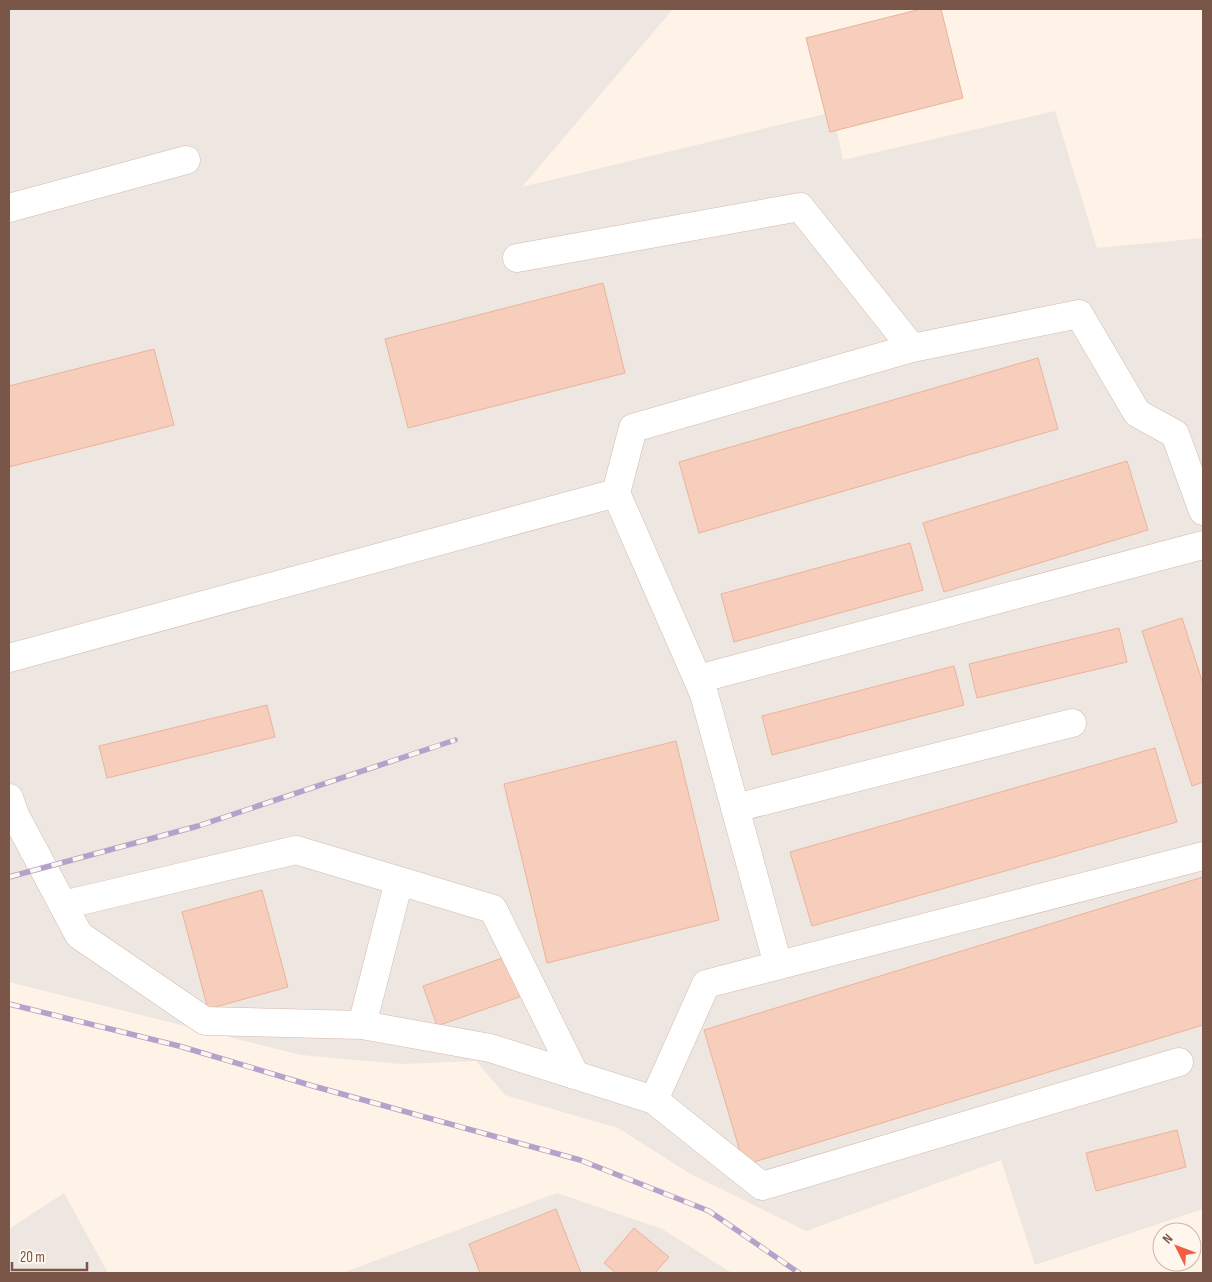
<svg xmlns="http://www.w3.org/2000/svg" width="1212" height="1282" font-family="'Sofia Sans Condensed',sans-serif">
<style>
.industrial{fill:#eee6e0}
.building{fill:#f6cebb;stroke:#eab39a}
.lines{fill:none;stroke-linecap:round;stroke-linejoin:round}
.minor-casing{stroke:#d4bbad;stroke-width:29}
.minor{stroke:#fff;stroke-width:28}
.rail-casing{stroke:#b5a2ca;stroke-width:5.5}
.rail{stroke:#fff7ee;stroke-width:4;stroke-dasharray:11;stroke-linecap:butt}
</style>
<rect width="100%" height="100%" fill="#fef3e6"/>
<g class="industrial">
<path d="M9 9H673L522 187 833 112 843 160 1055 111 1097 248 1203 238V1209L1035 1265 1001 1160 806 1231 689 1173 618 1128 505 1095 476 1061 401 1064 301 1055 9 982Z"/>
<path d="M64 1193 108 1273H9V1229Z"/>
<path d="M557 1193 662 1229 732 1273H342Z"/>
</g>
<g class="building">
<path d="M921 9H941L963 98 830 132 806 38Z"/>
<path d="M603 283 625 373 408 428 385 339Z"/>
<path d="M154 349 174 425 9 467V386Z"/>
<path d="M1038 358 1058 429 699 533 679 462Z"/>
<path d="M1127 461 1148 530 944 592 923 523Z"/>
<path d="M910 543 923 590 734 642 721 594Z"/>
<path d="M1182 618 1203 684V782L1192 786 1142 631Z"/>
<path d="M1119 628 1127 662 977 698 969 664Z"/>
<path d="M954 666 964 705 772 755 762 716Z"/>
<path d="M267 705 275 737 107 778 99 746Z"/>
<path d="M676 741 719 920 547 963 504 784Z"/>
<path d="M1155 748 1177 822 812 926 790 852Z"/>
<path d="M1203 877V1025L744 1165 704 1030Z"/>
<path d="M262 890 288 987 208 1009 182 912Z"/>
<path d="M511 955 525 995 437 1026 423 986Z"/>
<path d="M1177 1130 1186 1167 1096 1191 1086 1153Z"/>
<path d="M556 1209 581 1273H480L469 1244Z"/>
<path d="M634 1228 669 1257 655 1273H616L604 1263Z"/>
</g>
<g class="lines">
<g class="minor-casing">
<g id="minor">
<path d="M9 208 186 160"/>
<path d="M517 258 800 207 912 348 633 428 616 493 704 694 778 965"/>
<path d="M912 348 1079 314 1137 413 1175 434 1203 511"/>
<path d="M9 658 616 493"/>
<path d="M698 679 1203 545"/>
<path d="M9 798 15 815 79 935 205 1021 362 1025 490 1048 654 1100 762 1186 1179 1062"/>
<path d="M735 808 1072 723"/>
<path d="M63 905 296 850 493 909 575 1075"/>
<path d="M362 1025 399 881"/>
<path d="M654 1100 706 984 1203 856"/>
</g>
</g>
<use href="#minor" class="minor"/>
<g class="rail-casing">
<g id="rail">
<path d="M9 877 198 826 455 740"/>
<path d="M9 1004 179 1046 313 1086 580 1160 709 1211 799 1273"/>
</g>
</g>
<use href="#rail" class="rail"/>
</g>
<rect width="1212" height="1282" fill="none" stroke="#7a5648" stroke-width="20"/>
<g transform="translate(1177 1247) rotate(312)"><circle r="24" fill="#fff7ee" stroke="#cab7ac"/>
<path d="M0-4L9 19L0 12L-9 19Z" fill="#f25c41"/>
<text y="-8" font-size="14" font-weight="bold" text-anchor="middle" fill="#7a5648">N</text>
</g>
<path d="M12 1262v8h75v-8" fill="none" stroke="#7a5648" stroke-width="2.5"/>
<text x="20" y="1262" font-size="15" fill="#7a5648" stroke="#fff7ee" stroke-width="4" paint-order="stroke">20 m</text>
</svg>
